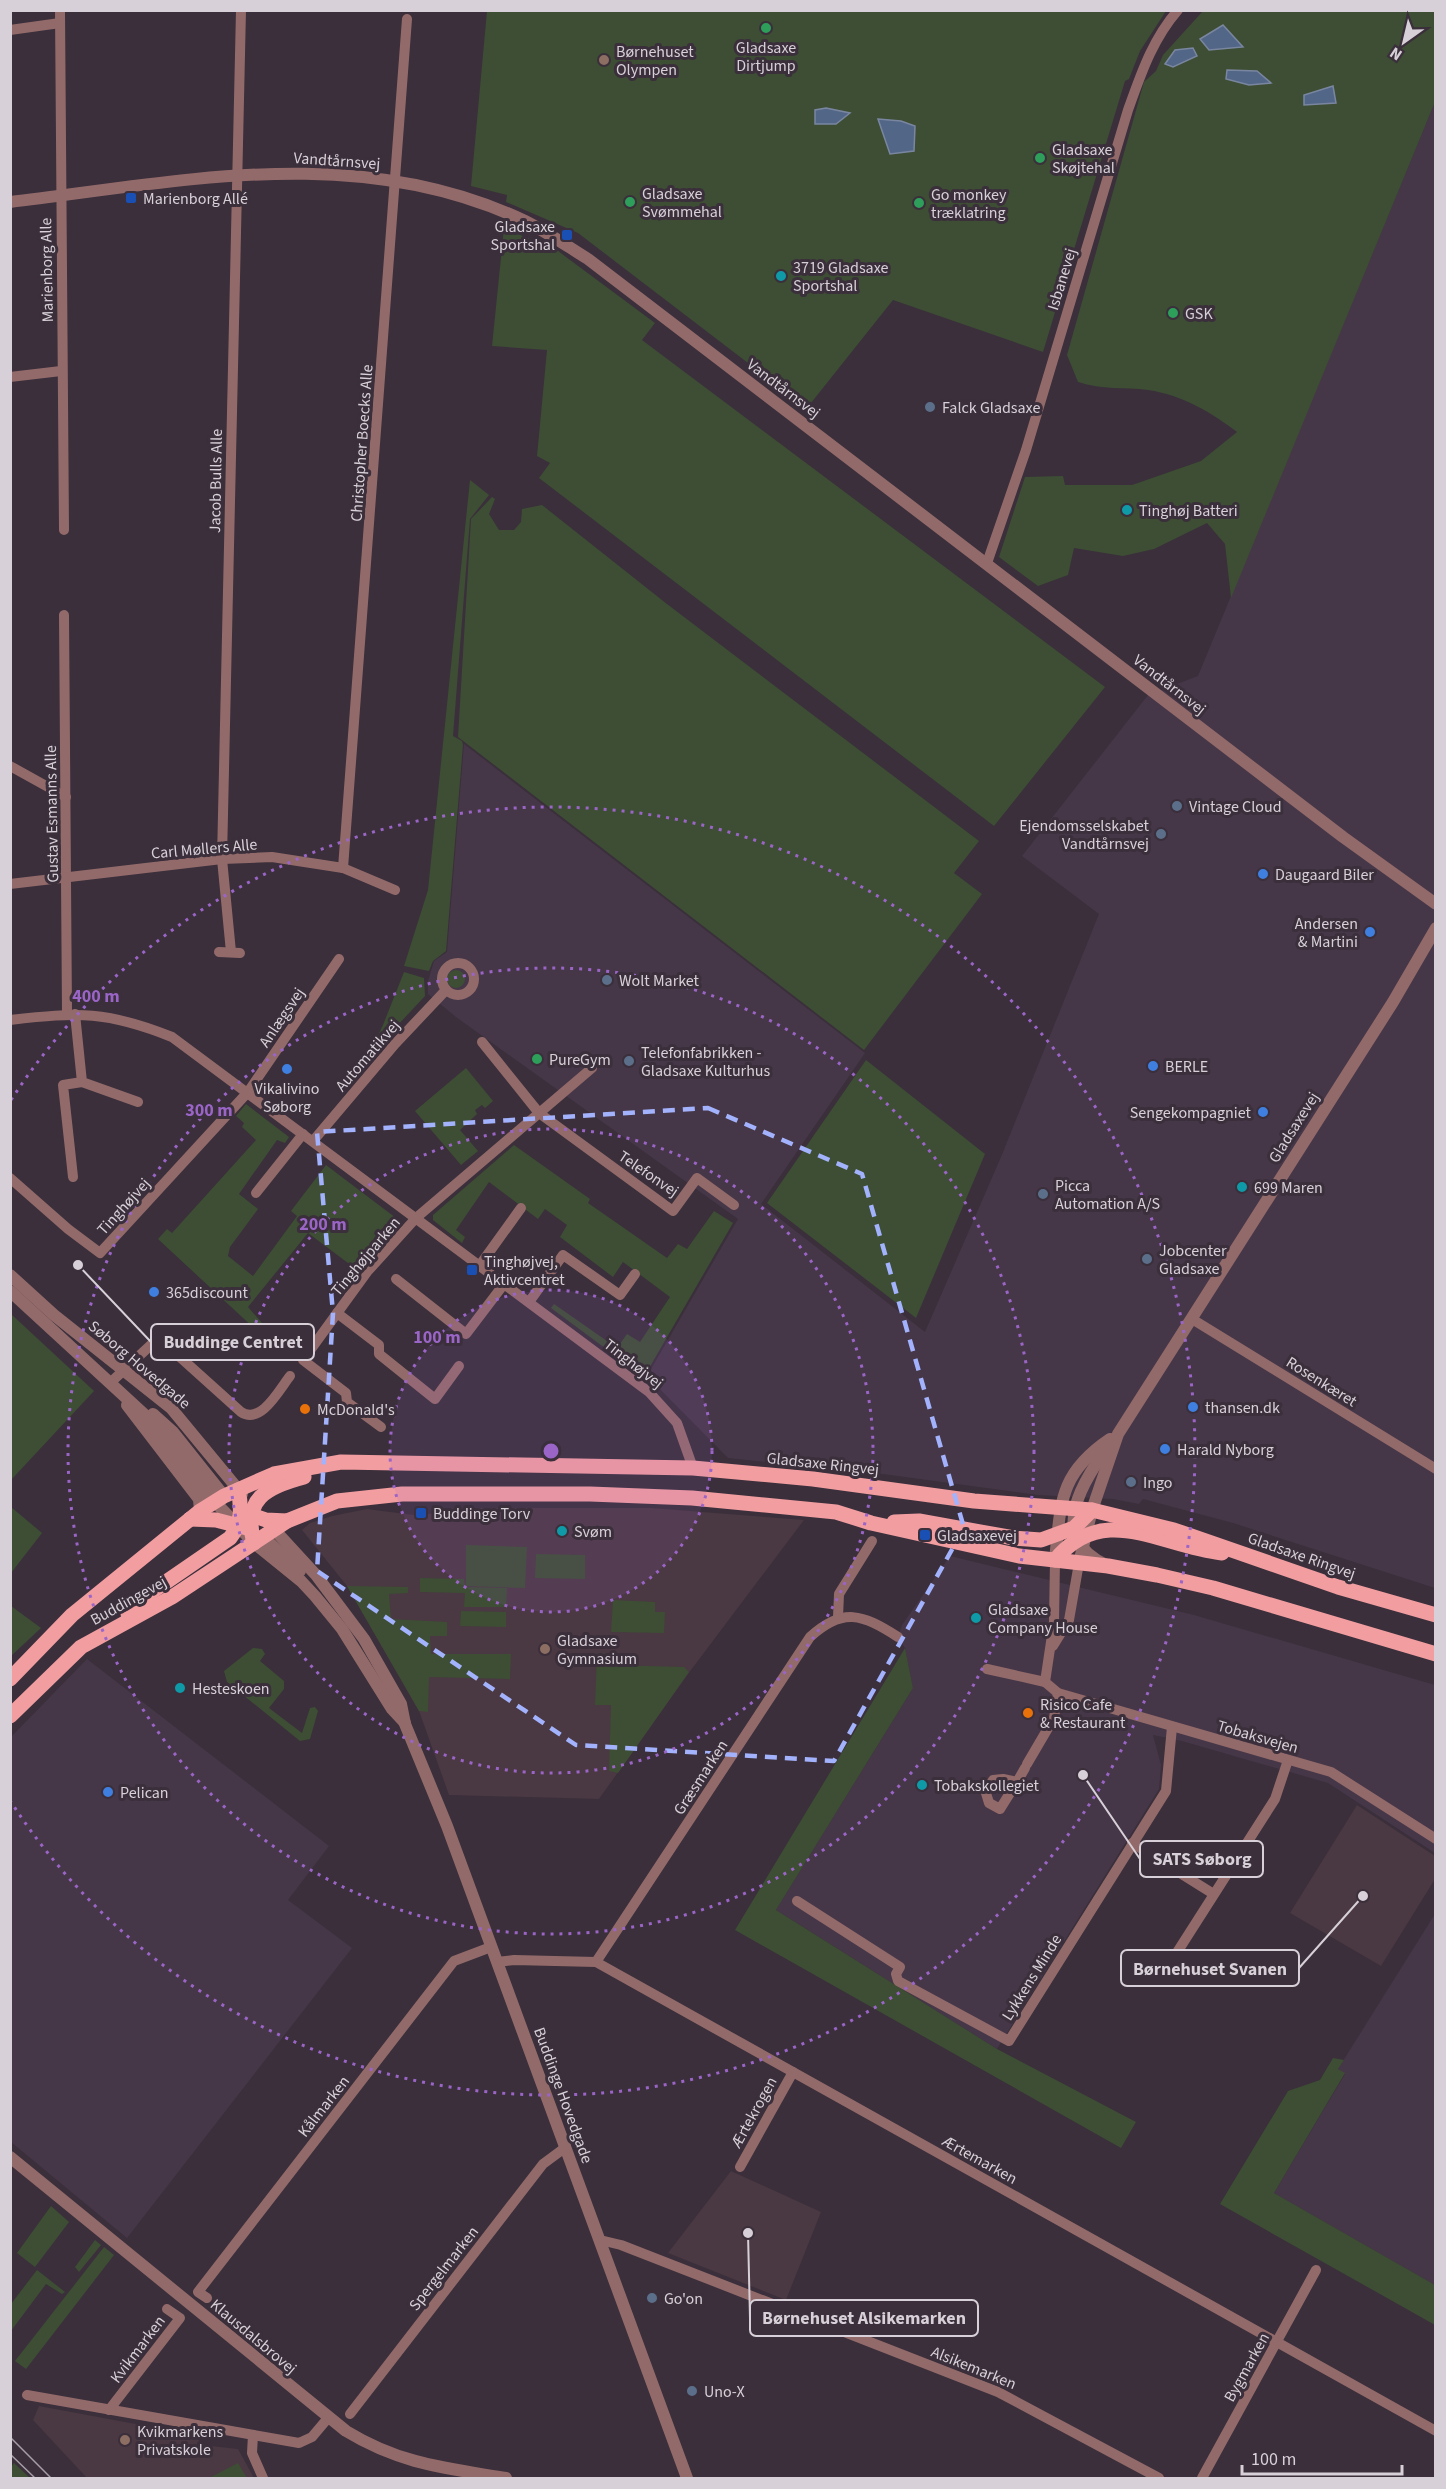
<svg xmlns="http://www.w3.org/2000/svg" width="1446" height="2489" font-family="'Source Sans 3',sans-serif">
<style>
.built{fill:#463748}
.education{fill:#4a3842}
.green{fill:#3d4e34}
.water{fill:#526688;stroke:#7a86a0;stroke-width:1.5}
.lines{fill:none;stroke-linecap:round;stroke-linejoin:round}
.minor{stroke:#936a6a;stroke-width:10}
.tertiary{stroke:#936a6a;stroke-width:12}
.primary{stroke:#f29da0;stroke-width:15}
.tram{stroke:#a69ea7;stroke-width:1.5}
.marked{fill:none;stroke:#a3b2fd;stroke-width:4.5;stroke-dasharray:12 8;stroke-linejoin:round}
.ring{fill:none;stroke:#9b65c8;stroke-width:3;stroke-dasharray:3 6}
.leisure-dot{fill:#2e9e5b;stroke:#3a2f3b;stroke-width:2}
.education-dot{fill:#8d6e63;stroke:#3a2f3b;stroke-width:2}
.transit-dot{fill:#1a4fb4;stroke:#3a2f3b;stroke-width:2}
.culture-dot{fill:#0f9aa8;stroke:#3a2f3b;stroke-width:2}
.service-dot{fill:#5c6f8a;stroke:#3a2f3b;stroke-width:2}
.shop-dot{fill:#3f7fe0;stroke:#3a2f3b;stroke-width:2}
.food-dot{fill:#e8710a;stroke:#3a2f3b;stroke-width:2}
.labels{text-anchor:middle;stroke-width:6;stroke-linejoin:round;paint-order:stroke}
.poi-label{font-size:16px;fill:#d7d0d8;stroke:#3a2f3b;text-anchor:start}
.street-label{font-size:16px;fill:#d7d0d8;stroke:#3a2f3b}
.centre{fill:#9b65c8;stroke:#3a2f3b;stroke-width:3}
.ring-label{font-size:18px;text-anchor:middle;font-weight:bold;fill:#9b65c8;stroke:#3a2f3b;stroke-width:6;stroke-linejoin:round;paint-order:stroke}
.leader{fill:none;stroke:#d7d0d8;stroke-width:2}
.callout-dot{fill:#d7d0d8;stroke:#3a2f3b;stroke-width:2}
.callout{fill:#3a2f3b;stroke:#d7d0d8;stroke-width:2}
.callout-label{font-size:18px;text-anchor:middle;font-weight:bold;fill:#d7d0d8}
</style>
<rect width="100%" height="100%" fill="#3a2f3b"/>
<g class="built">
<path d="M1435 102V1588L1233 1523 1143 1499 1139 1504 1113 1499 1038 1495 883 1474 728 1458 647 1376 738 1219 456 1017 428 994V981L434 961 447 952 464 744 865 1053 761 1204 925 1332 1001 1157 1099 914 1022 856 1148 695 1198 676Z"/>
<path d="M950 1556 1194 1615 1435 1685V1853L1328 1783 1182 1741 1153 1735 1161 1765 1159 1789 997 2049 776 1910 913 1688 905 1648 898 1637 902 1625Z"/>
<path d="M87 1659 329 1846 288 1900 352 1948 127 2238 11 2142V1737Z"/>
<path d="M1435 1914V2285L1274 2193 1345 2074 1338 2069Z"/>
</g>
<g class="education">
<path d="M450 1508H651L804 1520 685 1678 599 1799 449 1795 419 1711 347 1586 302 1530 310 1523 332 1516 367 1509 422 1516Z"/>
<path d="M1357 1805 1435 1856V1879L1381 1966 1290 1913Z"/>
<path d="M731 2171 821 2212 786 2300 668 2253Z"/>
<path d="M39 2406 195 2435 202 2445 238 2449 254 2478H87L33 2420Z"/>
</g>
<g class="green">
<path d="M487 11H1166L1140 51 1129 79 1125 81 1043 352 893 300 807 408 578 233 506 202 507 195 471 186Z"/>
<path d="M1203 11H1435V102L1231 598 1225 544 1207 523 1154 549 1123 556 1074 548 1068 575 1038 586 999 557 1025 477 1063 476 1065 485H1132L1201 461 1237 432C1211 412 1182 395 1148 390 1124 387 1102 390 1078 382L1067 355 1144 82 1156 71 1163 55Z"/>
<path d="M504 228 558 251 655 323 642 340 1105 687 994 826 539 478 550 463 537 456 547 350 492 346Z"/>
<path d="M470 480 489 495 470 519 453 736 462 741 463 745 446 951 433 961 429 971 404 966 428 890Z"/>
<path d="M492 497 495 499 489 514 499 530H514L521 522 522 509 542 505 667 604 979 841 954 873 982 894 864 1050 458 737 471 519Z"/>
<circle cx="456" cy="979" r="9"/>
<path d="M404 972 424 978 425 996 367 1058 383 1025Z"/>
<path d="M866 1060 985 1154 916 1318 767 1203Z"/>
<path d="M466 1068 493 1101 485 1108 482 1105 475 1110 477 1114 460 1130 478 1151 461 1165 415 1111Z"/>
<path d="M246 1104 289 1137 285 1143 277 1140 239 1194 258 1209 230 1247 228 1256 253 1276 297 1216 291 1211 326 1165 396 1218 352 1266 308 1233 248 1307 262 1323 257 1331 158 1239 167 1229 172 1233 256 1140 242 1127 244 1123 236 1116Z"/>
<path d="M514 1145 590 1199 588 1203 667 1258 678 1244 687 1249 714 1211 733 1223 644 1377 551 1308 554 1304 617 1348 627 1334 640 1342 670 1297 623 1262 613 1277 560 1237 567 1225 545 1209 538 1219 489 1182 456 1230 465 1237 462 1243 433 1220V1215Z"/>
<path d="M11 1314 94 1391 11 1480H10Z"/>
<path d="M11 1507 42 1533 11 1573Z"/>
<path d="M466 1545 527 1547 525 1588 466 1586Z"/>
<path d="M536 1554 585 1555V1579L535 1578Z"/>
<path d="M420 1578 464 1579 465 1587 507 1588 506 1607H464L465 1593 420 1592Z"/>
<path d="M347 1586 408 1587V1593L389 1594 391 1619 447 1622V1636H430L431 1654H511L510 1679 429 1677 428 1712 419 1711Z"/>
<path d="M613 1600 655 1602V1612H665L664 1633 611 1632Z"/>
<path d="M11 1606 41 1628 11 1656Z"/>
<path d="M461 1611 506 1612V1627L460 1626Z"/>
<path d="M253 1648 262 1649 265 1654 260 1661 284 1681V1689L269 1708 302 1733 310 1708 315 1707 318 1711 310 1739 300 1741 227 1682 224 1671Z"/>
<path d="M905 1648 913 1688 776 1910 997 2049 1136 2122 1121 2148 735 1930Z"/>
<path d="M597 1653 610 1654V1665L684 1667 689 1672 618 1773 609 1771 611 1705H595Z"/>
<path d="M1333 2058 1344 2060 1338 2069 1345 2073 1274 2193 1435 2285V2325L1220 2204 1288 2091 1320 2080Z"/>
<path d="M51 2206 69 2222 35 2267 17 2253Z"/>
<path d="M95 2240 101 2245 79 2272 75 2267Z"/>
<path d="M104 2247 114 2255 26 2369 15 2361Z"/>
<path d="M37 2270 65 2292 62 2294 46 2284 11 2331V2304Z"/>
<path d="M14 2463 30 2478H11V2467Z"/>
<path d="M238 2463 247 2478H209Z"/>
</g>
<g class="water">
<path d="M1223 25 1243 47 1209 50 1200 39Z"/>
<path d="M1193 48 1197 56 1173 67 1165 64 1175 50Z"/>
<path d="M1227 70 1257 71 1271 83 1249 85 1226 79Z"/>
<path d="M1333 86 1336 103 1304 105V95Z"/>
<path d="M826 108 850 113 836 124H815V110Z"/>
<path d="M878 119 901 121 915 126 914 151 890 154Z"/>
</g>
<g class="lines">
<g class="minor">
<path d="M60 10 64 530"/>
<path d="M10 30 60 23"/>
<path d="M10 377 61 371"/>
<path d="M987 563 1026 450 1128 110C1141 74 1152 40 1178 10"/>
<path d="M64 615 67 1013"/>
<path d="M10 766 66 797"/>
<path d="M343 868 407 19"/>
<path d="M10 884 222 859 272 857 343 868 395 890"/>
<path d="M219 952 240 953"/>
<path d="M231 952 222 859 241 10"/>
<circle cx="458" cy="979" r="16"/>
<path d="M75 1014 82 1082 138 1102"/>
<path d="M10 1020C79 1012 107 1011 172 1037L649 1392 677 1423 693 1468"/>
<path d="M482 1042 539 1113 673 1211 697 1178 734 1205"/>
<path d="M313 1141 395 1044 446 990"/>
<path d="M73 1177 63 1085 82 1082"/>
<path d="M10 1178 68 1229 100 1253 248 1092 339 959"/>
<path d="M256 1193 303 1134"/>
<path d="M480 1265 521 1208"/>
<path d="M396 1279 466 1334 504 1284"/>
<path d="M529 1302 563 1255 620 1295 635 1274"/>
<path d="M337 1313 379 1345V1354L435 1399 459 1366"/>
<path d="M1192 1319 1436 1469"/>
<path d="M110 1383 153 1343 171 1349 241 1412C261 1425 279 1390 290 1376"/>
<path d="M381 1427 347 1402 346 1393 303 1360 367 1272 416 1218 592 1068"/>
<path d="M1055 1560 1054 1622 1045 1682 1058 1693 1331 1772 1436 1839"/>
<path d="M838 1617 839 1594 872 1541"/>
<path d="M1053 1646 1069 1620 1079 1563"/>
<path d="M987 1669 1045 1682"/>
<path d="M1027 1764 1054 1718 1058 1693"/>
<path d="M1017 1782 1000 1809 989 1803 986 1793 993 1780 1003 1779 1017 1782 1025 1768"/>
<path d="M1132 1843 1212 1893"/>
<path d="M797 1901 900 1967 896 1974 898 1981 1009 2041 1166 1791 1172 1727"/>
<path d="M497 1962 514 1960 596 1962 1436 2431"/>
<path d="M596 1962 810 1637C843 1607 862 1614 898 1637"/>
<path d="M1160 1979 1275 1799 1288 1760"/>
<path d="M740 2167 793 2072"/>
<path d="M600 2240 621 2245 998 2392 1159 2478"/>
<path d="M207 2298 198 2292 454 1961 491 1947"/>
<path d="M27 2395 299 2443 312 2437 328 2418"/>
<path d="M109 2410 180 2318 167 2309"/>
<path d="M350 2414 543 2164 566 2147"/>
<path d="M253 2435 252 2453 263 2478"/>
<path d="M1202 2478 1316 2270"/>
</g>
<g class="tertiary">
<path d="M10 202C185 181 359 142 525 221 547 232 567 246 588 259L1343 837 1436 904"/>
<path d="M10 1275 54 1315 171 1408 242 1494"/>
<path d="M10 1291 147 1417 215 1502 254 1543 301 1581 315 1596 342 1629 392 1709 405 1723"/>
<path d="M127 1405 199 1499 200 1511"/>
<path d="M153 1414 173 1432 224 1496"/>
<path d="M270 1525 316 1575 364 1639 401 1704 405 1724 447 1826 687 2478"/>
<path d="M263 1537 300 1571"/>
<path d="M1055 1560C1061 1504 1058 1474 1110 1439"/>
<path d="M1079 1563 1092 1510 1118 1434 1393 1002 1436 928"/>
<path d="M1106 1565C1045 1537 1084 1480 1110 1444"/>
<path d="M10 2157 346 2431C400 2464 445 2468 506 2478"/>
</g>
<g class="primary">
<path d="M243 1512 266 1520 287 1521"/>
<path d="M190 1519 216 1520 247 1528"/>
<path d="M894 1522 919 1521 1014 1538 1041 1540 1074 1528 1092 1510"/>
<path d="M254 1543C242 1499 266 1487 304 1477"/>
<path d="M1055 1560C1104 1501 1159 1546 1222 1553"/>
<path d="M128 1614 150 1593 230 1538C242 1523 242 1508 238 1490"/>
<path d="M10 1679 72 1615 200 1511 224 1496 274 1474 341 1462 693 1468 813 1479 974 1501 1092 1510 1174 1530 1338 1587 1436 1615"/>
<path d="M10 1716 81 1647 172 1597 287 1521 337 1501 402 1494H590L692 1498 836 1512 871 1523 1019 1556 1108 1566 1157 1575 1213 1588 1436 1654"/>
</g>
<g class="tram">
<path d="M10 2437 51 2478"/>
<path d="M10 2454 35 2478"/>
</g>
</g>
<path class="marked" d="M708 1108 862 1174 964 1528 834 1761 576 1745 317 1571 333 1313 317 1132Z"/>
<circle cx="551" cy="1451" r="161" fill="#9b65c8" fill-opacity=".12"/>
<g class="ring">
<circle cx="551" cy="1451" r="161"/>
<circle cx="551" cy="1451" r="322"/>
<circle cx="551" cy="1451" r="483"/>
<path d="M11 1100A644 644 0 1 1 11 1802"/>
</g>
<g class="leisure-dot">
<circle cx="766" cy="28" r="6"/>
<circle cx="1040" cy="158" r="6"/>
<circle cx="630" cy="202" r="6"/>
<circle cx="919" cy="203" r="6"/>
<circle cx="1173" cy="313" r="6"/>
<circle cx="537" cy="1059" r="6"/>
</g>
<g class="education-dot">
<circle cx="604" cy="60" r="6"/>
<circle cx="545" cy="1649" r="6"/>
<circle cx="125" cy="2440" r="6"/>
</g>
<g class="transit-dot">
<rect x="125" y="192" width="12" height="12" rx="3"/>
<rect x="561" y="229" width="12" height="12" rx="3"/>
<rect x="466" y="1264" width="12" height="12" rx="3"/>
<rect x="415" y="1507" width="12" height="12" rx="3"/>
<rect x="919" y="1529" width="12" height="12" rx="3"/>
</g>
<g class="culture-dot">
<circle cx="781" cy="276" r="6"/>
<circle cx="1127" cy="510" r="6"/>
<circle cx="1242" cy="1187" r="6"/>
<circle cx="562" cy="1531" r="6"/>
<circle cx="976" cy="1618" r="6"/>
<circle cx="180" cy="1688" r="6"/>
<circle cx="922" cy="1785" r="6"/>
</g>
<g class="service-dot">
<circle cx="930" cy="407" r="6"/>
<circle cx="1177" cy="806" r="6"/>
<circle cx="1161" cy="834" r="6"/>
<circle cx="607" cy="980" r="6"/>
<circle cx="629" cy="1061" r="6"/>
<circle cx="1043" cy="1194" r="6"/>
<circle cx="1147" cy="1259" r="6"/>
<circle cx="1131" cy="1482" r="6"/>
<circle cx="652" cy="2298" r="6"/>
<circle cx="692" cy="2391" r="6"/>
</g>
<g class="shop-dot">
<circle cx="1263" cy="874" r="6"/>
<circle cx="1370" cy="932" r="6"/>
<circle cx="1153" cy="1066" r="6"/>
<circle cx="287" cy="1069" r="6"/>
<circle cx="1263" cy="1112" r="6"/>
<circle cx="154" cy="1292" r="6"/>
<circle cx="1193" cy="1407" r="6"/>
<circle cx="1165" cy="1449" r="6"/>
<circle cx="108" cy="1792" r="6"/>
</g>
<g class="food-dot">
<circle cx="305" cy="1409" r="6"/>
<circle cx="1028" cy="1713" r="6"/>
</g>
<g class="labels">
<g class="poi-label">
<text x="766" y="53" text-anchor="middle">Gladsaxe<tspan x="766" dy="18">Dirtjump</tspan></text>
<text x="616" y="57">Børnehuset<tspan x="616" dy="18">Olympen</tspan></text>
<text x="1052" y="155">Gladsaxe<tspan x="1052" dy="18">Skøjtehal</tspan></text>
<text x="642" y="199">Gladsaxe<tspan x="642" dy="18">Svømmehal</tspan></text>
<text x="931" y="200">Go monkey<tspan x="931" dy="18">træklatring</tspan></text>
<text x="143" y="204">Marienborg Allé</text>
<text x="555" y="232" text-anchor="end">Gladsaxe<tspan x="555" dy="18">Sportshal</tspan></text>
<text x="793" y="273">3719 Gladsaxe<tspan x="793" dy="18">Sportshal</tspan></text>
<text x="1185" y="319">GSK</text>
<text x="942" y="413">Falck Gladsaxe</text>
<text x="1139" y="516">Tinghøj Batteri</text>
<text x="1189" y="812">Vintage Cloud</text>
<text x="1149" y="831" text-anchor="end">Ejendomsselskabet<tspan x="1149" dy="18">Vandtårnsvej</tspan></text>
<text x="1275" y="880">Daugaard Biler</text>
<text x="1358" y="929" text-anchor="end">Andersen<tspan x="1358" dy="18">&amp; Martini</tspan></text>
<text x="619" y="986">Wolt Market</text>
<text x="641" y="1058">Telefonfabrikken -<tspan x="641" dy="18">Gladsaxe Kulturhus</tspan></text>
<text x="549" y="1065">PureGym</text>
<text x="1165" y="1072">BERLE</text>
<text x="287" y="1094" text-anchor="middle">Vikalivino<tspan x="287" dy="18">Søborg</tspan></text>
<text x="1251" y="1118" text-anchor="end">Sengekompagniet</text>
<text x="1055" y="1191">Picca<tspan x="1055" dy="18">Automation A/S</tspan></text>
<text x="1254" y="1193">699 Maren</text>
<text x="1159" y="1256">Jobcenter<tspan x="1159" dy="18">Gladsaxe</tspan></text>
<text x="484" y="1267">Tinghøjvej,<tspan x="484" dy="18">Aktivcentret</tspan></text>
<text x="166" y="1298">365discount</text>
<text x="1205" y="1413">thansen.dk</text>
<text x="317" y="1415">McDonald's</text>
<text x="1177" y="1455">Harald Nyborg</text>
<text x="1143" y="1488">Ingo</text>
<text x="433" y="1519">Buddinge Torv</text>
<text x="574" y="1537">Svøm</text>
<text x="937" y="1541">Gladsaxevej</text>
<text x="988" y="1615">Gladsaxe<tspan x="988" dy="18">Company House</tspan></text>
<text x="557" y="1646">Gladsaxe<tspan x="557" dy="18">Gymnasium</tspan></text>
<text x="192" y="1694">Hesteskoen</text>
<text x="1040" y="1710">Risico Cafe<tspan x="1040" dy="18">&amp; Restaurant</tspan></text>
<text x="934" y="1791">Tobakskollegiet</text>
<text x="120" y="1798">Pelican</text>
<text x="664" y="2304">Go'on</text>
<text x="704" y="2397">Uno-X</text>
<text x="137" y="2437">Kvikmarkens<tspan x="137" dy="18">Privatskole</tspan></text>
</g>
<g class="street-label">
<text transform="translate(337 160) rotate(4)" y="6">Vandtårnsvej</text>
<text transform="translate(46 270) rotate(-91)" y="6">Marienborg Alle</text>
<text transform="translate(1061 279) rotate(-73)" y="6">Isbanevej</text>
<text transform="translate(784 388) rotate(37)" y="6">Vandtårnsvej</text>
<text transform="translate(361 443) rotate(-86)" y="6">Christopher Boecks Alle</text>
<text transform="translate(215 481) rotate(-89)" y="6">Jacob Bulls Alle</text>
<text transform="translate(1170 684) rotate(38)" y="6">Vandtårnsvej</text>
<text transform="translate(51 814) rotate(-91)" y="6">Gustav Esmanns Alle</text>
<text transform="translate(204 848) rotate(-5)" y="6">Carl Møllers Alle</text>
<text transform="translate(281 1017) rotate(-56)" y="6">Anlægsvej</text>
<text transform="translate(367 1055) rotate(-49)" y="6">Automatikvej</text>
<text transform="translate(1293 1127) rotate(-58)" y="6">Gladsaxevej</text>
<text transform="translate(649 1173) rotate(34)" y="6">Telefonvej</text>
<text transform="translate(123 1206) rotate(-48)" y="6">Tinghøjvej</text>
<text transform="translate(365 1256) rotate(-50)" y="6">Tinghøjparken</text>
<text transform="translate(634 1363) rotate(38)" y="6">Tinghøjvej</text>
<text transform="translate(140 1364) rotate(40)" y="6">Søborg Hovedgade</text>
<text transform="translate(1322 1381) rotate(32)" y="6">Rosenkæret</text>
<text transform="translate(823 1463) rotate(6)" y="6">Gladsaxe Ringvej</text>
<text transform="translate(1302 1555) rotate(19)" y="6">Gladsaxe Ringvej</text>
<text transform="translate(128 1600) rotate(-29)" y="6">Buddingevej</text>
<text transform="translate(1258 1736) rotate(16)" y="6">Tobaksvejen</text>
<text transform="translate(700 1777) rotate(-57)" y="6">Græsmarken</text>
<text transform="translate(1031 1977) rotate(-58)" y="6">Lykkens Minde</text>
<text transform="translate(564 2095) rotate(70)" y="6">Buddinge Hovedgade</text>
<text transform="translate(323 2106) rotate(-52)" y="6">Kålmarken</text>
<text transform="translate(753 2112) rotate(-61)" y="6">Ærtekrogen</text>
<text transform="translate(980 2159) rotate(29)" y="6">Ærtemarken</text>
<text transform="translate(443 2268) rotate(-52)" y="6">Spergelmarken</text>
<text transform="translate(254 2336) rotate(40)" y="6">Klausdalsbrovej</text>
<text transform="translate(137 2349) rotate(-53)" y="6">Kvikmarken</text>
<text transform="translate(974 2367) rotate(22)" y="6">Alsikemarken</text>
<text transform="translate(1246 2367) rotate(-61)" y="6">Bygmarken</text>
</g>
</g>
<circle cx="551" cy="1451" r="9" class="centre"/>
<g class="ring-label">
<text x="96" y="1002">400 m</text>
<text x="209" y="1116">300 m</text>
<text x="323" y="1230">200 m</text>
<text x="437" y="1343">100 m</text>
</g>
<path class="leader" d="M78 1265L151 1342M1083 1775L1140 1859M1363 1896L1299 1968M748 2233L750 2318"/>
<g class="callout-dot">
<circle cx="78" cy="1265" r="6"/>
<circle cx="1083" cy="1775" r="6"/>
<circle cx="1363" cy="1896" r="6"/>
<circle cx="748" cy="2233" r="6"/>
</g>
<g class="callout">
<rect x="151" y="1324" width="163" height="36" rx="6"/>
<rect x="1140" y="1841" width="123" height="36" rx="6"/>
<rect x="1121" y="1950" width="178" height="36" rx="6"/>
<rect x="750" y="2300" width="228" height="36" rx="6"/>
</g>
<g class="callout-label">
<text x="233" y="1348">Buddinge Centret</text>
<text x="1202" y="1865">SATS Søborg</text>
<text x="1210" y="1975">Børnehuset Svanen</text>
<text x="864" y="2324">Børnehuset Alsikemarken</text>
</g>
<rect width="1446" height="2489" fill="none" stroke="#d7d0d8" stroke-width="24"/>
<g transform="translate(1404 42) rotate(214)" stroke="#3a2f3b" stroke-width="4.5" paint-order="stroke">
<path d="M0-4.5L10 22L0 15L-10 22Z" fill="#d7d0d8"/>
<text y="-9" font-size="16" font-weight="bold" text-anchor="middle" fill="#d7d0d8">N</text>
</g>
<path d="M1242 2465v9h160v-9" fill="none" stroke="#d7d0d8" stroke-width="3"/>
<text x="1251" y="2465" font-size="18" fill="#d7d0d8" stroke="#3a2f3b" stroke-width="4.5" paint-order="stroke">100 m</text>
</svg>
